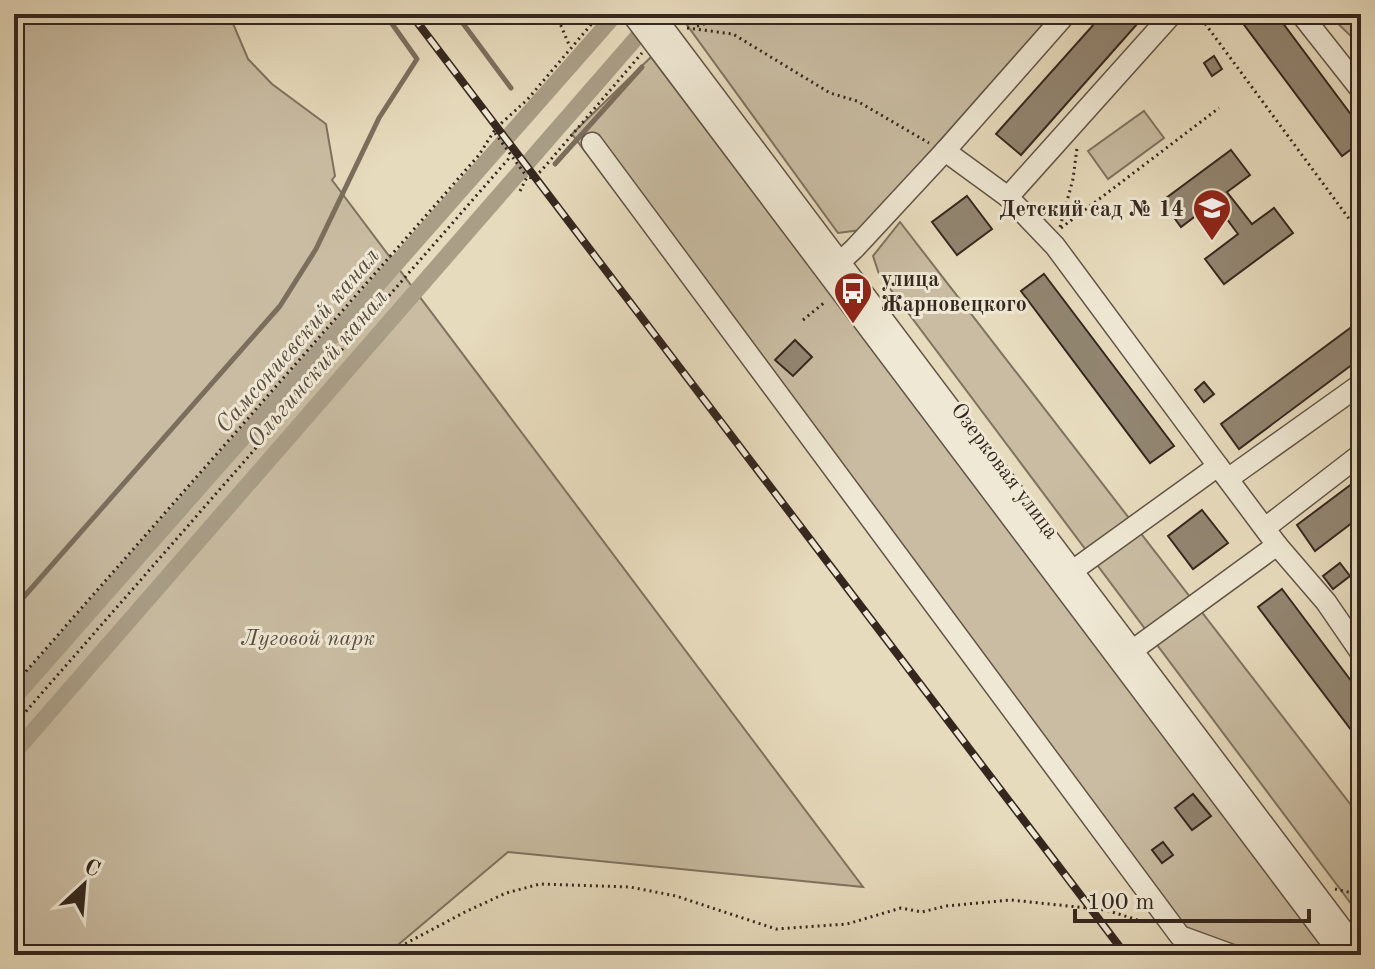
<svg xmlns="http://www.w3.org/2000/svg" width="1375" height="969" font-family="'Old Standard TT',serif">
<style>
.green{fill:#c9bca2;stroke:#7f7260;stroke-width:2}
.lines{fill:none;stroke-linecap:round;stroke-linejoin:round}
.stream{stroke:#7b6e5d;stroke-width:5}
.canal{stroke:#aa9e87;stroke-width:16}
.building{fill:#928571;stroke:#35271f;stroke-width:2}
.minor-casing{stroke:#625446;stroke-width:23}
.path{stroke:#35271f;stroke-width:3;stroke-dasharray:2 4;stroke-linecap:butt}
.minor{stroke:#efe8d4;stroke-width:20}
.rail-casing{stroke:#35271f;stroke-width:8}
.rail{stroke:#efe8d4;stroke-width:5;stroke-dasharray:15;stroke-linecap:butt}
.labels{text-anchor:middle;stroke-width:6;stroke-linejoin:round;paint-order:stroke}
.poi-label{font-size:22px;font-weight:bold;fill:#35271f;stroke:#efe8d4;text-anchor:end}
.street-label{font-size:22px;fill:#35271f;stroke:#efe8d4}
.park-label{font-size:22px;font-style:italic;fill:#5a4c40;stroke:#efe8d4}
.water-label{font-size:24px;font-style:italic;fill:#584b3e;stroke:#efe8d4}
</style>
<rect width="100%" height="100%" fill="#e7dbbd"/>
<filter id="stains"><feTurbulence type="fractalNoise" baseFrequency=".0025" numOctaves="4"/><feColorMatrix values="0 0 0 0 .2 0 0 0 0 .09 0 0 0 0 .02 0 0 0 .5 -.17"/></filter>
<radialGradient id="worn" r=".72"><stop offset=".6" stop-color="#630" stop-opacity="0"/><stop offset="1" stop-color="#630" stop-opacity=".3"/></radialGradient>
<g class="green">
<path d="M14 14H229L248 59 272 84 326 124 335 176 332 180 863 887 508 852 386 955H14Z"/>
<path d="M679 14H1052L861 230 838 233Z"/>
<path d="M1328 14H1361V46Z"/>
<path d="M651 57 1331 955H1188L572 134Z"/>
<path d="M1144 111 1164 138 1108 179 1088 151Z"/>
<path d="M900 222 1361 818V917L879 274 873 256Z"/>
</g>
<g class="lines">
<g class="stream">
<path d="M456 14 511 88"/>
<path d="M555 164 642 67"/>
<path d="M14 608 280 306 316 249 379 118 417 59 385 14"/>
</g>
<g class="canal">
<path d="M14 698 616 14"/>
<path d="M14 753 651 21"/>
</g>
</g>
<g class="building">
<path d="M1103 14H1146L1021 155 996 134Z"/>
<path d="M1236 14H1276L1361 128V142L1342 156Z"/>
<path d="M1214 56 1222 69 1212 76 1204 63Z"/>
<path d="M1231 150 1250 175 1227 192 1252 224 1274 208 1293 233 1224 284 1205 259 1238 234 1214 202 1181 227 1162 201Z"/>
<path d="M967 196 992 229 957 255 932 222Z"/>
<path d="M1044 274 1174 446 1150 463 1021 291Z"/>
<path d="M1361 320V358L1239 449 1221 424Z"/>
<path d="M795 340 812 357 793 376 775 360Z"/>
<path d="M1204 382 1214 394 1204 402 1195 390Z"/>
<path d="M1361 477V516L1315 551 1297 525Z"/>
<path d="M1202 510 1228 543 1193 569 1168 536Z"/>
<path d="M1340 563 1350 576 1333 589 1323 576Z"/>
<path d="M1282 589 1361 694V743L1258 607Z"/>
<path d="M1193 794 1211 816 1192 830 1175 808Z"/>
<path d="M1163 842 1173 855 1162 863 1152 850Z"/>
</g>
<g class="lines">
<g class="minor-casing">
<g id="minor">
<path d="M632 14 1341 955"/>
<path d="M653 14 1361 954"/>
<path d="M1301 14 1361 90"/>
<path d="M592 143 1180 936 1232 955"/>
<path d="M945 151 1008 197 1172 14"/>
<path d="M1008 197 1055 246 1218 466"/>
<path d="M830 271 854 249 945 151 1066 14"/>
<path d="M1229 478 1361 384"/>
<path d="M1265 528 1361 454"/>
<path d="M1277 545 1326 602 1361 653"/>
<path d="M1064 577 1218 466 1277 545 1122 658"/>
</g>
</g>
<g class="path">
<path d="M556 14 570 47"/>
<path d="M1198 14 1361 235"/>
<path d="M697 26 740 14"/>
<path d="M687 28 733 34 830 93 857 101 929 143"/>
<path d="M495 133 527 177"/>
<path d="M520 191 527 177 533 178 541 171 642 53"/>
<path d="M1060 227 1073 179 1077 148"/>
<path d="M1061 228 1219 108"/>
<path d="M803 320 825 302"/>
<path d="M14 685 479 155 496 128 527 100 600 14"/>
<path d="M14 725 511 156"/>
<path d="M1335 889 1361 895"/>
<path d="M384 955 465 912 506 893 540 884 630 887 676 896 776 929 847 924 901 908 922 912 946 906 1011 900 1106 910 1147 923"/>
</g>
<use href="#minor" class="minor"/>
<g class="rail-casing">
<path id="rail" d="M411 14 1126 955"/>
</g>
<use href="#rail" class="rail"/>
</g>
<defs>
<g id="school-pin" transform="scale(2)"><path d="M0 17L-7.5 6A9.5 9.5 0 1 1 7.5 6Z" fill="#8f2418" stroke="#efe8d4"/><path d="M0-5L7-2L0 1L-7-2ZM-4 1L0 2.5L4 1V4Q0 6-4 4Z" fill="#fff"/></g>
<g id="bus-pin" transform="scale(2)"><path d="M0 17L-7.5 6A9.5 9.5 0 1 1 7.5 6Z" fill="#8f2418" stroke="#efe8d4"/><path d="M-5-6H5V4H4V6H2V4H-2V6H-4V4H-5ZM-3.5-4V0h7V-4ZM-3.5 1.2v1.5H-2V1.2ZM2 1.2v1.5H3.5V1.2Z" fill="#fff"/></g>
</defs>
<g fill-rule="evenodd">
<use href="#school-pin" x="1212" y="208"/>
<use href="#bus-pin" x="853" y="291"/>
</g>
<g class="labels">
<g class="poi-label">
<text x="1184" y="216">Детский сад № 14</text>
<text x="881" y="286" text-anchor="start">улица<tspan x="881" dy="25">Жарновецкого</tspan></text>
</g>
<g class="street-label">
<text transform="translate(1006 470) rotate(53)" y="8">Озерковая улица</text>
</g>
<g class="park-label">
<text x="308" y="645">Луговой парк</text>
</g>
<g class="water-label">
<text transform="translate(297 340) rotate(-49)" y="8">Самсониевский канал</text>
<text transform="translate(317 368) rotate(-49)" y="8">Ольгинский канал</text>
</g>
</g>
<rect width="1375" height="969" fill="none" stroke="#e7dbbd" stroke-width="48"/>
<rect x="16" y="16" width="1343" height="937" fill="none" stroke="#35271f" stroke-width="4"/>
<rect x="24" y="24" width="1327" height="921" fill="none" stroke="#35271f" stroke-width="2"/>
<g transform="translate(84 885) rotate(26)" stroke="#efe8d4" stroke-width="6" paint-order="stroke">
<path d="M0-6L14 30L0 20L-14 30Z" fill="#35271f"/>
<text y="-12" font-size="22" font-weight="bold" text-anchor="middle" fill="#35271f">С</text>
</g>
<path d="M1075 909v12h234v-12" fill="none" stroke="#35271f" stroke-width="4"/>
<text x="1087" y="909" font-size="24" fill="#35271f" stroke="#efe8d4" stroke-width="6" paint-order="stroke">100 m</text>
<rect width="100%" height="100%" filter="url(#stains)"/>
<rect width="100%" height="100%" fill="url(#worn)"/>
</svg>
